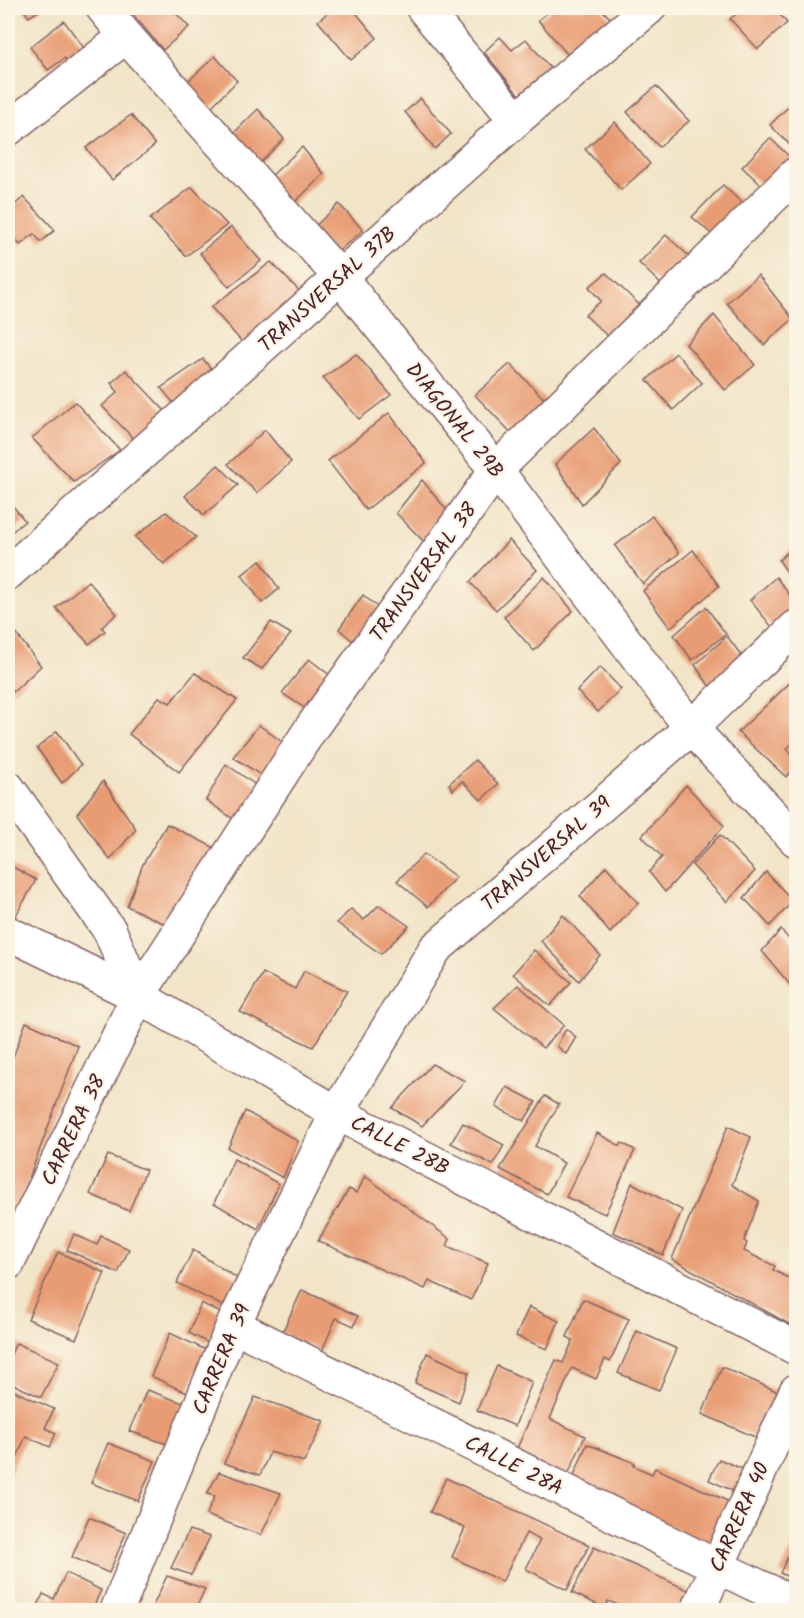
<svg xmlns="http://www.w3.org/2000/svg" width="804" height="1618" font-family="Kalam,sans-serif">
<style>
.building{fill:#e89c73}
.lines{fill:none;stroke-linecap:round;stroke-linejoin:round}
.minor-casing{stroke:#846462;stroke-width:36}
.minor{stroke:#fff;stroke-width:33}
.labels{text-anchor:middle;stroke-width:4.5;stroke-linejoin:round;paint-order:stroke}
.street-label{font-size:21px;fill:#4a1f2b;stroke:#fcf5e5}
</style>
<rect width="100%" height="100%" fill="#fcf5e5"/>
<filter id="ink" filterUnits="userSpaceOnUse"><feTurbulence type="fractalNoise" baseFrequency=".0167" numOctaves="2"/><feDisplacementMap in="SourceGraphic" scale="12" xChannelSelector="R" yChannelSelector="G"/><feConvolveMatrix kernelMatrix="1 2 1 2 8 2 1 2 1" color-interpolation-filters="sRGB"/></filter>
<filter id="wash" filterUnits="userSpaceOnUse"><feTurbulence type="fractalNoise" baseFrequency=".008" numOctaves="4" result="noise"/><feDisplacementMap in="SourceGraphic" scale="24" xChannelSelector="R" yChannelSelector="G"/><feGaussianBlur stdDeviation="1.35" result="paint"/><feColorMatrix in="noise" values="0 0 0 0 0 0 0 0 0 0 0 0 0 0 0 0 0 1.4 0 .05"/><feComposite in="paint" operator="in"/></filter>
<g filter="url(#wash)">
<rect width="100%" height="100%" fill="#f1e4c7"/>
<g id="blocks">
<g class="building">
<path d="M22 8H43L29 17Z"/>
<path d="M134 8H171L189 27 163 50 130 11Z"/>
<path d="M333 8H352L377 38 351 60 318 21Z"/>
<path d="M554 8H600L612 20 568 55 538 20Z"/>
<path d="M744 8H774L787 23 758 49 730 19Z"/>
<path d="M64 21 90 56 73 70 65 58 48 70 30 47Z"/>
<path d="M500 37 512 50 526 39 551 69 519 95 484 52Z"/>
<path d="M215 56 237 81 209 109 186 83Z"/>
<path d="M656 86 689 121 659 147 627 112Z"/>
<path d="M420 98 451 134 435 149 405 112Z"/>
<path d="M796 99V151L770 125Z"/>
<path d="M258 109 284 139 257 166 231 136Z"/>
<path d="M131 115 155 145 112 180 86 148Z"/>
<path d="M615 122 650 164 621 190 585 149Z"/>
<path d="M770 138 796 163 772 195 742 167Z"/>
<path d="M302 147 324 174 291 206 268 179Z"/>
<path d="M723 185 753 213 723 244 692 217Z"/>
<path d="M192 187 227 225 186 256 150 219Z"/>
<path d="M24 197 55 230 41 242 34 234 20 245 8 230V210Z"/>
<path d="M339 204 363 230 333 256 311 230Z"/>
<path d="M231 227 261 261 229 287 200 253Z"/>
<path d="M666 235 701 267 671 294 639 263Z"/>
<path d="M271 262 311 303 249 350 211 307Z"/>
<path d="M606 273 650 315 619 347 585 315 601 301 589 287Z"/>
<path d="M758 275 793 319 764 345 727 303Z"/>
<path d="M714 315 755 365 725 390 686 344Z"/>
<path d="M676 353 702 383 673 410 647 380Z"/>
<path d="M356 354 391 395 359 419 323 378Z"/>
<path d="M203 359 216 375 176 406 161 388Z"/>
<path d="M510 364 555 410 521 443 475 395Z"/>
<path d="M126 370 167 413 134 439 102 406 118 392 111 383Z"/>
<path d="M75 402 120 450 74 482 32 438Z"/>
<path d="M389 413 426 463 366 510 328 461Z"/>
<path d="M594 428 621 464 582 504 555 464Z"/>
<path d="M265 430 291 462 257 493 228 464Z"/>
<path d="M218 465 238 485 204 515 185 496Z"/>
<path d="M422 480 450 514 428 546 396 513Z"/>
<path d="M8 500 25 521 8 535Z"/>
<path d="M166 512 196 537 164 564 135 537Z"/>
<path d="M652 516 679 553 643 584 615 546Z"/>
<path d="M509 540 537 570 496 610 470 582Z"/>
<path d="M796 544V586L779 560Z"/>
<path d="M693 550 719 586 670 628 643 591Z"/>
<path d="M260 560 279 589 262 603 242 575Z"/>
<path d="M544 577 573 611 534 651 504 617Z"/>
<path d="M776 577 796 603V613L776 632 750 600Z"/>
<path d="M88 581 117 614 102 627 105 631 89 644 56 608Z"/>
<path d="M363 595 381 610 356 644 339 629Z"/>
<path d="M706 607 726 634 692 660 674 635Z"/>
<path d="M271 622 291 634 262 669 243 658Z"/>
<path d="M8 623 41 666 13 692 8 684Z"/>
<path d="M727 636 749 666 716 696 695 665Z"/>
<path d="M309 659 336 680 312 713 282 693Z"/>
<path d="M600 667 621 689 598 712 577 691Z"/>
<path d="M195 673 237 700 179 772 129 734 159 697 170 703Z"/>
<path d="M796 677V740L787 749 796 760V766L786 777 738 732Z"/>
<path d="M259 725 293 750 270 781 233 757Z"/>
<path d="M57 731 81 765 62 783 37 748Z"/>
<path d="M475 760 498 784 481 800 462 781 453 790 449 784Z"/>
<path d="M226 764 267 793 246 828 206 800Z"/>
<path d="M103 781 136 829 110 860 77 814Z"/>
<path d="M686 785 724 826 665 892 649 872 662 857 642 836Z"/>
<path d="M167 824 217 849 171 927 127 906 143 864Z"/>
<path d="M720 835 755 871 727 902 692 865Z"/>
<path d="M424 854 456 877 428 907 397 881Z"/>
<path d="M8 864 36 880 15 917 8 913Z"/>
<path d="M606 866 638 903 610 933 580 896Z"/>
<path d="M766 872 793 901 770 926 744 898Z"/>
<path d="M379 905 409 926 381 954 337 923 351 909 364 920Z"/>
<path d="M563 915 600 955 579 981 541 941Z"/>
<path d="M781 930 796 947V992L762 951Z"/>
<path d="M534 950 571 982 550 1006 513 974Z"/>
<path d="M304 971 347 991 313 1047 240 1012 263 973 295 989Z"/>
<path d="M518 985 564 1025 543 1048 494 1008Z"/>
<path d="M26 1022 78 1046 8 1235V1071Z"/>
<path d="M566 1029 576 1037 566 1054 557 1046Z"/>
<path d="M432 1064 465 1081 422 1126 392 1108Z"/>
<path d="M507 1087 536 1102 524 1121 496 1107Z"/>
<path d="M545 1096 559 1104 535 1146 564 1163 547 1194 500 1169Z"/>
<path d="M245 1111 298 1141 283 1178 228 1148Z"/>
<path d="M463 1123 504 1145 493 1165 451 1143Z"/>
<path d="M728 1126 751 1137 732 1185 759 1201 744 1241 747 1243 744 1251 775 1266 773 1270 796 1282V1328L672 1259Z"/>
<path d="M597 1133 620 1146 622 1143 635 1150 605 1214 566 1197Z"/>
<path d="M108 1155 146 1170 129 1211 90 1194Z"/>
<path d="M234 1159 279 1184 258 1229 214 1203Z"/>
<path d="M365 1176 450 1239 447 1246 488 1263 471 1300 429 1281 425 1289 318 1241 349 1189 357 1193Z"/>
<path d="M632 1183 682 1210 663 1255 613 1232Z"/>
<path d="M74 1234 97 1245 101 1236 129 1249 118 1273 67 1250Z"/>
<path d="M193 1250 237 1278 223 1306 177 1283Z"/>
<path d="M58 1252 105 1273 76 1339 28 1319Z"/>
<path d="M302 1290 358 1316 354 1326 336 1318 322 1351 282 1333Z"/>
<path d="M583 1299 629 1319 610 1362 605 1359 596 1379 572 1368 550 1419 585 1436 567 1477 515 1453 556 1360 563 1363 573 1340 567 1337Z"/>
<path d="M201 1303 221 1313 208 1343 189 1333Z"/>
<path d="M529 1307 559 1321 547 1349 516 1336Z"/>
<path d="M637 1331 677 1349 659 1390 618 1373Z"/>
<path d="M170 1333 206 1350 187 1393 151 1376Z"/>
<path d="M16 1343 59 1362 41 1397 8 1382V1361Z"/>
<path d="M427 1353 469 1373 459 1402 415 1383Z"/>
<path d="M497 1366 532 1382 515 1426 477 1410Z"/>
<path d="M722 1367 783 1394 762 1440 702 1414Z"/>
<path d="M8 1388 54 1409 45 1428 56 1433 50 1447 26 1436 8 1479Z"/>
<path d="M147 1390 183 1403 167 1444 129 1431Z"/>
<path d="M255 1397 324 1421 304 1462 270 1452 260 1475 224 1463Z"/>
<path d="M108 1443 155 1461 138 1501 91 1483Z"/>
<path d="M587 1444 635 1463 634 1466 652 1474 655 1468 734 1504 715 1548 572 1480Z"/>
<path d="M719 1459 745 1470 735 1492 709 1480Z"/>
<path d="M219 1472 281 1493 261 1535 206 1515 215 1496 207 1494Z"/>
<path d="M446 1478 589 1545 567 1590 526 1569 540 1540 526 1533 502 1582 452 1557 465 1528 430 1512Z"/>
<path d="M89 1517 126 1533 109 1573 72 1557Z"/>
<path d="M189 1530 210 1537 191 1575 171 1568Z"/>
<path d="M796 1539V1580L780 1573Z"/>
<path d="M594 1547 688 1590 679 1610H630L608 1601 605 1608 572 1593Z"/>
<path d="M66 1573 101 1590 92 1610H36L43 1594 54 1599Z"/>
<path d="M167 1576 205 1589 195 1610H151Z"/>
</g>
</g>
</g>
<g filter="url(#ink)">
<use href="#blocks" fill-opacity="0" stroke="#846462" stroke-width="1.5"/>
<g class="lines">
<g class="minor-casing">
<g id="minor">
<path d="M103 8 126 36 340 277 496 470 691 728 796 840"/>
<path d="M423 8 516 120"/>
<path d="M8 129 126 36"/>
<path d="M8 573 516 120 649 8"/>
<path d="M8 788 110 931 138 996"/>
<path d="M8 933 138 996 337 1113 796 1348"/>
<path d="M8 1263 138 996 312 727 496 470 796 174"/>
<path d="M233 1325 716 1566 796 1604"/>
<path d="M117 1610 233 1325 337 1113 435 949 691 728 796 627"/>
<path d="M698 1610 796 1391"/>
</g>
</g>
<use href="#minor" class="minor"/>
</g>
</g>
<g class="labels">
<g class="street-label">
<text transform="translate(327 289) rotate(-42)" y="7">TRANSVERSAL 37B</text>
<text transform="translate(455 420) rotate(51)" y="7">DIAGONAL 29B</text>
<text transform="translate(423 572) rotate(-54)" y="7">TRANSVERSAL 38</text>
<text transform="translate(546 853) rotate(-41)" y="7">TRANSVERSAL 39</text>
<text transform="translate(73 1130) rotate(-64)" y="7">CARRERA 38</text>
<text transform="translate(400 1145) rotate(27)" y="7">CALLE 28B</text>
<text transform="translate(221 1359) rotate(-67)" y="7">CARRERA 39</text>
<text transform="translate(514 1465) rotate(27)" y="7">CALLE 28A</text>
<text transform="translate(739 1517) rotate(-66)" y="7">CARRERA 40</text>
</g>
</g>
<rect width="804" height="1618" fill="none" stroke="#fcf5e5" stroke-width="30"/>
</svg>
